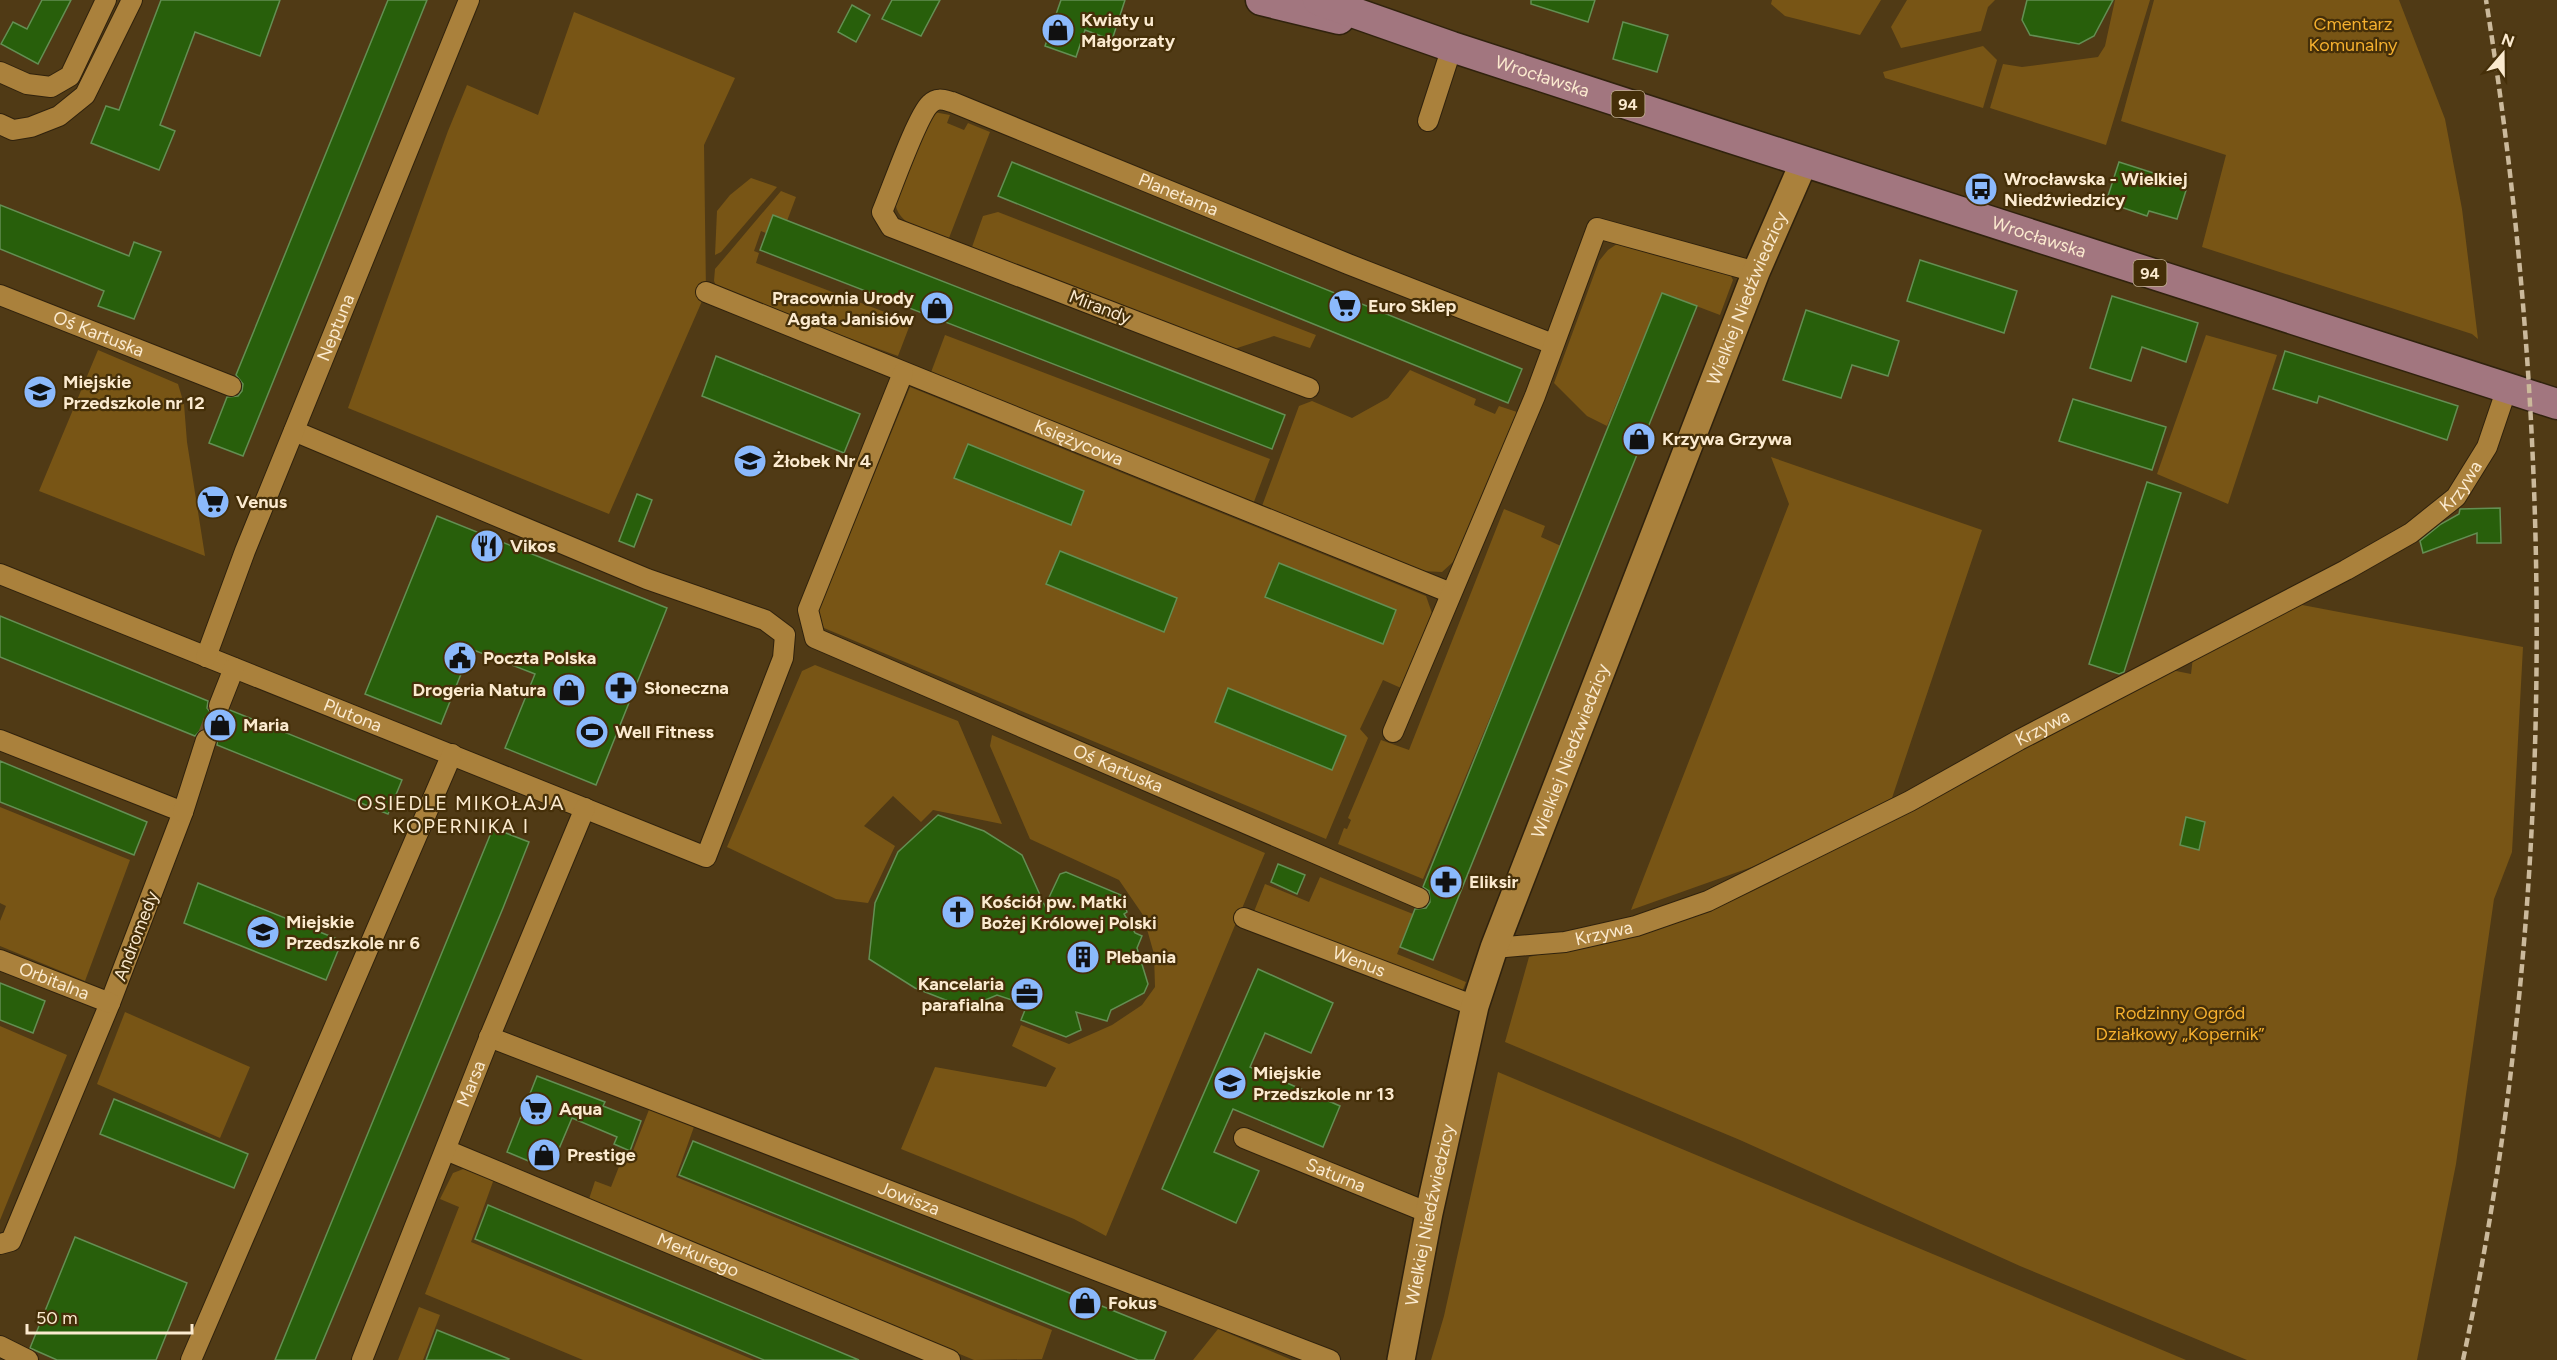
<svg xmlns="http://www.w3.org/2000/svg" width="2557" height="1360" font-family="Figtree,sans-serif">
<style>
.green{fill:#785515}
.building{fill:#285f0b;stroke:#638f53;stroke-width:1.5}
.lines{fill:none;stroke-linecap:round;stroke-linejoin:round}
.street-tunnel{stroke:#6a5431;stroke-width:20;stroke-dasharray:20 10;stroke-linecap:butt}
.street-casing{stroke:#30220d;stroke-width:22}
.secondary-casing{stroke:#30220d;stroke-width:30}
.primary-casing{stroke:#30220d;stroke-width:33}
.street{stroke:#aa813c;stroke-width:20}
.secondary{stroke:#aa813c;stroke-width:27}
.primary{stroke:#a2767f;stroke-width:30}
.rail{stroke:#cbb99b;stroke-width:4.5;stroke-dasharray:9 4.5;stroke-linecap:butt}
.labels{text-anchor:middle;stroke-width:4.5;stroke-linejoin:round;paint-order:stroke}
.shield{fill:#452f09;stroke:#c4b294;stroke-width:1.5}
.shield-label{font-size:16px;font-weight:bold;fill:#fbeacf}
.poi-label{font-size:18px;font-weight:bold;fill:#fbeacf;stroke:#452f09;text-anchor:start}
.park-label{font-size:18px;fill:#f5b02f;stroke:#452f09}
.street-label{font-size:18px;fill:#fbeacf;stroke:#452f09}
.neighbourhood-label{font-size:20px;letter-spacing:1.5px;fill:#fbeacf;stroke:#452f09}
</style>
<rect width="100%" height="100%" fill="#503a15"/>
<g class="green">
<path d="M1772 0H1881L1860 35 1785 16 1771 4Z"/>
<path d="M1907 0H1995L1988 7 1981 31 1901 48 1891 27Z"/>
<path d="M2115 0H2150L2106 145 1990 108 2003 64 2022 67 2098 57 2105 46Z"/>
<path d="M2154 0H2399L2445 119 2462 209 2478 339 2472 334 2202 247 2226 155 2121 121Z"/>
<path d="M574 12 735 78 704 145 706 292 609 514 348 408 448 131 467 85 538 115Z"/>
<path d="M1983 46 1997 60 1983 108 1885 78 1883 72Z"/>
<path d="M934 112 950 115 947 123 964 130 968 123 990 132 949 238C926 230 890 225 896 194Z"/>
<path d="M751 178 777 187 721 252 715 255 717 211 730 195Z"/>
<path d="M781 191 796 197 787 221 773 216 766 233 761 231 754 251 759 253 756 263 911 322 898 356 718 290 714 281 715 269Z"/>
<path d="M998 212 1316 335 1310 348 1274 336 1234 349 972 247 983 216Z"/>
<path d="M1620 242 1725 272 1731 276 1733 280 1720 315 1662 293 1607 426 1587 416 1554 383 1599 261 1608 250Z"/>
<path d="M945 335 1270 459 1252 507 930 375Z"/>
<path d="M2206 335 2277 355 2228 504 2157 474Z"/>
<path d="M98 350 178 384 184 404 187 442 205 556 39 491Z"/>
<path d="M1410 370 1476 399 1474 405 1495 414 1499 406 1517 412 1509 439 1460 550 1453 562 1442 572 1422 571 1409 567 1262 506 1299 406 1312 401 1352 418 1388 398Z"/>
<path d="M910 387 1426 596 1433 616 1401 688 1383 680 1360 729 1368 738 1326 839 824 628 817 614Z"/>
<path d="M1771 457 1982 530 1892 798 1766 862 1631 910 1789 504Z"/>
<path d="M1504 509 1545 526 1541 537 1561 546 1423 879 1338 844 1344 828 1347 829 1351 820 1348 818 1381 740 1409 750Z"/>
<path d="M2297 604 2523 647 2512 852 2494 899 2456 1164 2417 1360H2247L2020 1266 1740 1140 1505 1042 1529 957 1657 927 2171 670 2191 674 2193 657Z"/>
<path d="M815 665 958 721 1002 824 933 810 921 822 893 796 864 826 895 846 868 903 836 899 727 847 802 671Z"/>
<path d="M992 735 1265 853 1106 1236 1074 1219 901 1149 935 1067 1046 1087 1056 1068 1012 1046 1021 1025 1069 1044 1112 1025 1142 1005 1155 987 1154 954 1143 915 1119 880 1030 839 990 746Z"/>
<path d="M0 807 130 860 85 981 0 946V921L6 906 0 903Z"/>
<path d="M1320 877 1413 914 1397 954 1466 982 1460 997 1253 914 1265 884 1309 902Z"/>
<path d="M125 1012 250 1067 220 1138 97 1084Z"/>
<path d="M0 1026 67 1055 0 1220Z"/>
<path d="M1498 1072 2186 1360H1431L1444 1316Z"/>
<path d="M650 1107 695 1124 676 1177 1052 1330 1042 1359 974 1360 589 1199 595 1181 611 1187 624 1154 631 1156Z"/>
<path d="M466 1168 494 1179 471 1242 754 1360H583L425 1294 459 1207 440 1199 453 1173Z"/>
<path d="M419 1307 440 1315 423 1360H398Z"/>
<path d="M1218 1329 1292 1360H1193Z"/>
</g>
<g class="building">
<path d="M42 0H71L38 64 1 44 13 22 27 29Z"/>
<path d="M161 0H280L260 56 195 32 160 125 175 131 159 170 91 143 106 106 119 110Z"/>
<path d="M388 0H427L243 456 209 443 227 397 238 396 242 391 243 384 236 375Z"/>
<path d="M892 0H940L921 36 882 19Z"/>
<path d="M1061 0H1125L1112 40 1085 30 1076 57 1045 46Z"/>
<path d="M1531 0H1595L1588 22 1531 4Z"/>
<path d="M2027 0H2113L2094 36 2079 44 2030 35 2022 20Z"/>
<path d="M852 5 870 15 856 42 838 32Z"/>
<path d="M1623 22 1668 35 1657 72 1613 59Z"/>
<path d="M1012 162 1522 369 1508 403 998 196Z"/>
<path d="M2119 162 2188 184 2177 219 2149 211 2147 216 2106 202Z"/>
<path d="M0 205 129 256 134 242 161 252 134 319 98 306 104 291 0 249Z"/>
<path d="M773 215 1285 415 1272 449 760 250Z"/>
<path d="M1920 260 2017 291 2004 333 1907 301Z"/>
<path d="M1662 293 1697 306 1433 960 1400 947 1415 909 1426 908 1430 902 1429 891 1423 887Z"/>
<path d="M2112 296 2198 323 2186 362 2142 347 2131 381 2090 368Z"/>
<path d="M1806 310 1899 341 1888 376 1852 365 1841 398 1783 380Z"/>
<path d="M2285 351 2458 406 2447 440 2319 396 2317 403 2273 389Z"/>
<path d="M716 356 860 414 844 453 702 396Z"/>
<path d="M2073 399 2166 427 2152 470 2059 441Z"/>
<path d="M968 444 1084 491 1071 525 954 478Z"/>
<path d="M2147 482 2181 493 2124 672 2119 674 2089 664Z"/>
<path d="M207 487 226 495 218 515 199 507Z"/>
<path d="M637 494 652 500 634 547 619 541Z"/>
<path d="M2500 508 2501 543H2477V533L2423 553 2420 541 2441 524 2459 514 2460 509Z"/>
<path d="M437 516 667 608 596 785 505 748 535 674 471 649 441 724 365 694Z"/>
<path d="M1060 551 1177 598 1164 632 1046 584Z"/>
<path d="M1279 563 1396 610 1383 644 1265 597Z"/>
<path d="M0 616 208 701 207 708 214 717 221 718 230 710 402 780 388 814 217 745 218 737 210 729 203 728 195 736 0 657Z"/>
<path d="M1228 688 1346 736 1332 770 1215 722Z"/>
<path d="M0 761 147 822 134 855 0 802Z"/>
<path d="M938 815 984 831 1022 855 1045 906 1060 874 1066 872 1121 895 1127 912 1124 914 1135 933 1142 936 1137 948 1148 984 1144 993 1111 1010 1107 1021 1076 1012 1081 1030 1066 1037 1021 1020 1027 1005 997 995 966 1008 915 988 869 959 875 903 898 852Z"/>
<path d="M2186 817 2205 822 2199 850 2180 845Z"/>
<path d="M493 828 529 842 503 908 315 1360H275Z"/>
<path d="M1278 864 1305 875 1297 894 1271 882Z"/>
<path d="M198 883 342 941 326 980 184 923Z"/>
<path d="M1258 969 1333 1003 1311 1053 1265 1033 1250 1067 1340 1106 1323 1147 1233 1109 1214 1152 1259 1171 1236 1223 1162 1189Z"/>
<path d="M0 983 45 1001 33 1033 0 1020Z"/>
<path d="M537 1076 605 1102 603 1106 641 1121 630 1151 614 1144 617 1137 572 1118 550 1170 507 1152Z"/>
<path d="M114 1099 248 1154 234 1188 100 1134Z"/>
<path d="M693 1141 1166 1332 1154 1360H1138L679 1175Z"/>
<path d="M488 1205 859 1360H764L475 1239Z"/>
<path d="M75 1237 187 1283 156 1360H57L30 1348Z"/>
<path d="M437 1330 509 1359 508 1360H426Z"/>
</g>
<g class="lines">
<path class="street-tunnel" d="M206 740 219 706"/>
<g class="street-casing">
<g id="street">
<path d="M0 72 27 84 51 87 70 76 106 0"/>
<path d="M1428 121 1452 47"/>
<path d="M0 124 13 130 31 127 59 116 85 95 132 0"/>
<path id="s1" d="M706 292 1451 593"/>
<path id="s2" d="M0 295 231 386"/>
<path id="s3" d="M903 373 808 610 815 638 1419 898"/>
<path id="s4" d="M1309 388 891 227 882 212C891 191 917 116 930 104 937 97 944 100 952 102L1348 264 1553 344"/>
<path id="s5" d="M0 574 706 857 783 658 785 635 765 620 647 579 294 431"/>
<path id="s6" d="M206 657 245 551 469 0"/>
<path d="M219 706 234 668"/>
<path d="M1393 732 1535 396 1597 228 1756 272"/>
<path d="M0 740 183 812 110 1003 11 1241 0 1244"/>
<path d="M183 812 206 740"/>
<path id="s7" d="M1244 918 1475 1006"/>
<path id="s8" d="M1494 948 1565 942 1636 926 1708 901 1910 801 2019 740 2346 570 2411 533 2456 497 2487 447 2507 388"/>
<path id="s9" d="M0 960 110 1003"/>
<path id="s10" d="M489 1037 1330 1360"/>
<path id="s11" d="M1244 1138 1429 1213"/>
<path id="s12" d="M446 1150 950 1360"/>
<path d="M0 1346 28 1360"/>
<path d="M191 1360 452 754"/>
<path id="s13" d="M362 1360 492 1031 585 808"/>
</g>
</g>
<g class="secondary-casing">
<g id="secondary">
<path id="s14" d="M1401 1360 1429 1213 1475 1006 1494 948 1756 272 1804 162"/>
</g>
</g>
<g class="primary-casing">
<g id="primary">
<path d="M1261 0 1339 19"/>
<path id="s15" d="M1318 0 1452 47 1728 137 2557 404"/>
</g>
</g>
<use href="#street" class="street"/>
<use href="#secondary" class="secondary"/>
<use href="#primary" class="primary"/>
<path class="rail" d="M2463 1360C2557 921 2557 442 2486 0"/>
</g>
<defs>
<g id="shop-disc" transform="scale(1.725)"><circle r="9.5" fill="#8bb9fc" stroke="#452f09"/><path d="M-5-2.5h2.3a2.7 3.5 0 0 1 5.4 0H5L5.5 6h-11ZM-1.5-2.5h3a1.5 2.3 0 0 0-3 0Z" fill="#111"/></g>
<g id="bus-disc" transform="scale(1.725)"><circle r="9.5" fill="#8bb9fc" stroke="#452f09"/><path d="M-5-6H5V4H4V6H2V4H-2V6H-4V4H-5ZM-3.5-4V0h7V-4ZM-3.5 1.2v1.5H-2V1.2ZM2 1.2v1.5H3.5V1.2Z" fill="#111"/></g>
<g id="supermarket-disc" transform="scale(1.725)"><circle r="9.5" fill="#8bb9fc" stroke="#452f09"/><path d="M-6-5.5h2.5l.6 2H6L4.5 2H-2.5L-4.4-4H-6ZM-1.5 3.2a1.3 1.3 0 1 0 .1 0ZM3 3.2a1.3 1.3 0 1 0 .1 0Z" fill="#111"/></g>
<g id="school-disc" transform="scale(1.725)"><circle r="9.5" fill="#8bb9fc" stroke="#452f09"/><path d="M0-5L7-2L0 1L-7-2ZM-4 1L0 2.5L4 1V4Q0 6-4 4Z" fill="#111"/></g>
<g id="restaurant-disc" transform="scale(1.725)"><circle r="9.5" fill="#8bb9fc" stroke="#452f09"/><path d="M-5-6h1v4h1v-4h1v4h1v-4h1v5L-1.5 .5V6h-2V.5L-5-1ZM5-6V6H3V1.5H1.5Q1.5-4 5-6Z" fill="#111"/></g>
<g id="civic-disc" transform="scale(1.725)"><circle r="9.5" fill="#8bb9fc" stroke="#452f09"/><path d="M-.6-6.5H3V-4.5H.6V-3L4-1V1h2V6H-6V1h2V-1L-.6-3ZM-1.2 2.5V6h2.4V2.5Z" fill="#111"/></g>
<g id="pharmacy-disc" transform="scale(1.725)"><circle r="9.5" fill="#8bb9fc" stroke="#452f09"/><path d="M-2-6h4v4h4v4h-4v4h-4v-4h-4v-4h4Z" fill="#111"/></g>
<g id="stadium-disc" transform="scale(1.725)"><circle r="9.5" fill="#8bb9fc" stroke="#452f09"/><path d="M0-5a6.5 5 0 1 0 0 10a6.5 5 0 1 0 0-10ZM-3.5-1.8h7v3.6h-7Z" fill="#111"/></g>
<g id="church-disc" transform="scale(1.725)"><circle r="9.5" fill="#8bb9fc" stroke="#452f09"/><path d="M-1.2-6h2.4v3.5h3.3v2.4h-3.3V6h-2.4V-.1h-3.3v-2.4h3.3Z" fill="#111"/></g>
<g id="building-disc" transform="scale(1.725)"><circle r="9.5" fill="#8bb9fc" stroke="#452f09"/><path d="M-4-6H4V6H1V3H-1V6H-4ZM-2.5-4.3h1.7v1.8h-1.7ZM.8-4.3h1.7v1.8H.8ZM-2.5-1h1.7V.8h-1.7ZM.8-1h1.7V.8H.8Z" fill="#111"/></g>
<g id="office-disc" transform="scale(1.725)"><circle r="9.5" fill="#8bb9fc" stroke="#452f09"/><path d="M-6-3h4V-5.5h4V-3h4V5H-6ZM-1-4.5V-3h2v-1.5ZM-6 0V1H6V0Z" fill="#111"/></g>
</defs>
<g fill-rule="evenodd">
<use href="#shop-disc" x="1058" y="30"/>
<use href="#bus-disc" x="1981" y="189"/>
<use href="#supermarket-disc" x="1345" y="306"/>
<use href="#shop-disc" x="937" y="308"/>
<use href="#school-disc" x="40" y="392"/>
<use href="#shop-disc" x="1639" y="439"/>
<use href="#school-disc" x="750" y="461"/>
<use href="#supermarket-disc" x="213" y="502"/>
<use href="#restaurant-disc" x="487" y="546"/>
<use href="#civic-disc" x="460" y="658"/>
<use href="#pharmacy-disc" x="621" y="688"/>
<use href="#shop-disc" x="569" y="690"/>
<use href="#shop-disc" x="220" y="725"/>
<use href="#stadium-disc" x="592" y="732"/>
<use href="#pharmacy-disc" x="1446" y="882"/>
<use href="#church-disc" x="958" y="912"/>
<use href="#school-disc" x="263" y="932"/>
<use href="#building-disc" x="1083" y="957"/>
<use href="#office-disc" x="1027" y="994"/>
<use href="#school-disc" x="1230" y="1083"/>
<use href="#supermarket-disc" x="536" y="1109"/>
<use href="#shop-disc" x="544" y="1155"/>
<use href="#shop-disc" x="1085" y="1303"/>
</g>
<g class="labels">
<g class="shield">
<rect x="1611.5" y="91" width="33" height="26" rx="4.5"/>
<rect x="2133.5" y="260" width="33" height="26" rx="4.5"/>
</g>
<g class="shield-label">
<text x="1628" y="110">94</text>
<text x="2150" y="279">94</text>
</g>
<g class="poi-label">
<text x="1081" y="26">Kwiaty u<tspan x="1081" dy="21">Małgorzaty</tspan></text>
<text x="2004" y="185">Wrocławska - Wielkiej<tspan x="2004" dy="21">Niedźwiedzicy</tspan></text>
<text x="914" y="304" text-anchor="end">Pracownia Urody<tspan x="914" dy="21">Agata Janisiów</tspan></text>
<text x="1368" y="312">Euro Sklep</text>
<text x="63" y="388">Miejskie<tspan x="63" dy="21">Przedszkole nr 12</tspan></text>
<text x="1662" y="445">Krzywa Grzywa</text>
<text x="773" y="467">Żłobek Nr 4</text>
<text x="236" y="508">Venus</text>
<text x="510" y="552">Vikos</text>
<text x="483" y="664">Poczta Polska</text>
<text x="644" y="694">Słoneczna</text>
<text x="546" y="696" text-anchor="end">Drogeria Natura</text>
<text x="243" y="731">Maria</text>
<text x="615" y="738">Well Fitness</text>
<text x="1469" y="888">Eliksir</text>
<text x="981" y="908">Kościół pw. Matki<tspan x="981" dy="21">Bożej Królowej Polski</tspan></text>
<text x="286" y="928">Miejskie<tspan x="286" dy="21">Przedszkole nr 6</tspan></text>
<text x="1106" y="963">Plebania</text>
<text x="1004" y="990" text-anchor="end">Kancelaria<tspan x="1004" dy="21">parafialna</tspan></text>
<text x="1253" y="1079">Miejskie<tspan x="1253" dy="21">Przedszkole nr 13</tspan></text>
<text x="559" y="1115">Aqua</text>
<text x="567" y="1161">Prestige</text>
<text x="1108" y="1309">Fokus</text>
</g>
<g class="park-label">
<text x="2353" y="30">Cmentarz<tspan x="2353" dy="21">Komunalny</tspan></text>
<text x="2180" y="1019">Rodzinny Ogród<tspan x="2180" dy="21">Działkowy „Kopernik”</tspan></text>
</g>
<g class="street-label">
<text dy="6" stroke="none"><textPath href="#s15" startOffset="237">Wrocławska</textPath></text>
<text dy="6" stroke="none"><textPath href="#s4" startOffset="852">Planetarna</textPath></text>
<text dy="6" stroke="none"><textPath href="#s15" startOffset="759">Wrocławska</textPath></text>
<text dy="6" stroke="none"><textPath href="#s14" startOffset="1120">Wielkiej Niedźwiedzicy</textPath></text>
<text transform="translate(1100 307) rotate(21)" y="6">Mirandy</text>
<text dy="6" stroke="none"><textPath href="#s6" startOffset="354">Neptuna</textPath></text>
<text dy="6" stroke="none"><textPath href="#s2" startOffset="106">Oś Kartuska</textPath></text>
<text dy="6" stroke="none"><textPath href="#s1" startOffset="402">Księżycowa</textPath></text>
<text dy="6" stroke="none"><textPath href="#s8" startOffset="1083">Krzywa</textPath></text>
<text dy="6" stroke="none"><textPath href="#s5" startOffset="380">Plutona</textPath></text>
<text dy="6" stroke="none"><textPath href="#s8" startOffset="597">Krzywa</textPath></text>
<text dy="6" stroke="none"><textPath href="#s14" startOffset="634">Wielkiej Niedźwiedzicy</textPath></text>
<text dy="6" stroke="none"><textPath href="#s3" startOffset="614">Oś Kartuska</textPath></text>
<text dy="6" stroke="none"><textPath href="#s8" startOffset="111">Krzywa</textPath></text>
<text transform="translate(136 936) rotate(-69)" y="6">Andromedy</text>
<text dy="6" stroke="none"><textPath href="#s7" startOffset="123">Wenus</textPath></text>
<text dy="6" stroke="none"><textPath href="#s9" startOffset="58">Orbitalna</textPath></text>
<text dy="6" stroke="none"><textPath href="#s13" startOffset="297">Marsa</textPath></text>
<text dy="6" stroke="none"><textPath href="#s11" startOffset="99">Saturna</textPath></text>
<text dy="6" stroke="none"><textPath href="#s10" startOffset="450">Jowisza</textPath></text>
<text dy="6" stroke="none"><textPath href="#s14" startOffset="148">Wielkiej Niedźwiedzicy</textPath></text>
<text dy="6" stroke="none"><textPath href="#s12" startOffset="273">Merkurego</textPath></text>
</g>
<g class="neighbourhood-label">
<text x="461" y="810">OSIEDLE MIKOŁAJA<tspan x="461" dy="23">KOPERNIKA I</tspan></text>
</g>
</g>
<g transform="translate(2503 54) rotate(20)" stroke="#452f09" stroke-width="4.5" paint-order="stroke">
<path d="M0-4.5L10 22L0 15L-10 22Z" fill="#fbeacf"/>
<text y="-9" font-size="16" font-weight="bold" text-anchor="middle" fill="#fbeacf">N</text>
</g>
<path d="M27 1324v9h165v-9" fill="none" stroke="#fbeacf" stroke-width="3"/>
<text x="36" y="1324" font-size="18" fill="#fbeacf" stroke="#452f09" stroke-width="4.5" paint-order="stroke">50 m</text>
</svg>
